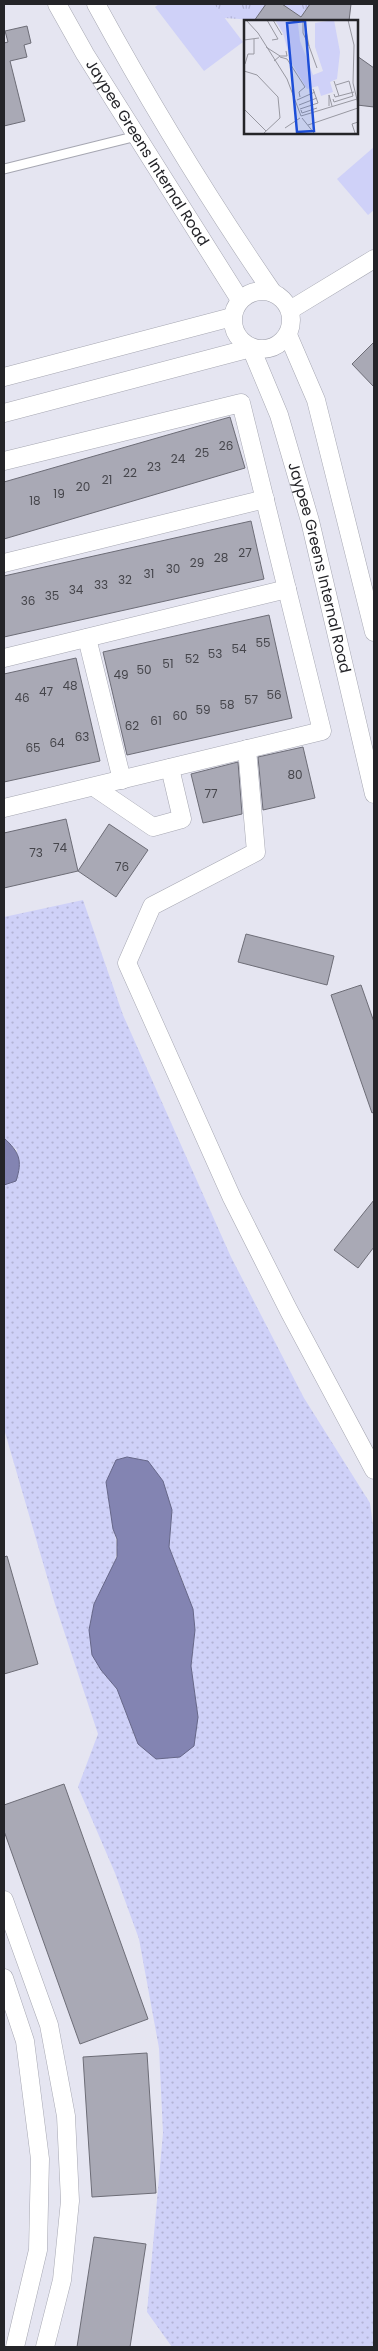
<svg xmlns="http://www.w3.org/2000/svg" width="378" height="2351" font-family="Poppins,sans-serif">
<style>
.grass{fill:url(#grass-dots);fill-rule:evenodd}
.park{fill:url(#park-tufts)}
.garden{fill:#cfd1f8}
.water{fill:#8384b2;stroke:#666789}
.building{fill:#a9a9b5;stroke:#6d6d77}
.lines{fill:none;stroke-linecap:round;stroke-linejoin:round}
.service-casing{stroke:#a6a7b2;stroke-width:11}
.minor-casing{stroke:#a6a7b2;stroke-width:19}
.service{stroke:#fff;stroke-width:9}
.minor{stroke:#fff;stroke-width:18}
.labels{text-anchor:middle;stroke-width:4;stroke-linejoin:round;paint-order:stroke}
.number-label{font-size:12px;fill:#45454b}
.street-label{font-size:15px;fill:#242428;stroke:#e5e5f1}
.inset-road{fill:none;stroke:#9898a1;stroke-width:1}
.view{fill:#1d4ed8;fill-opacity:0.15;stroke:#1d4ed8;stroke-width:2.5}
.inset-edge{fill:none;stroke:#242428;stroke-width:2.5}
</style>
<defs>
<pattern id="grass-dots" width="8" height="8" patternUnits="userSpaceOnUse" patternTransform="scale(1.25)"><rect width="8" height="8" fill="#cfd1f8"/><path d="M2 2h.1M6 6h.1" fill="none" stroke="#b2b3d5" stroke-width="1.8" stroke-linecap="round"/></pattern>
<pattern id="park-tufts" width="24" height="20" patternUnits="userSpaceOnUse" patternTransform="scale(1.25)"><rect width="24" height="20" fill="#cfd1f8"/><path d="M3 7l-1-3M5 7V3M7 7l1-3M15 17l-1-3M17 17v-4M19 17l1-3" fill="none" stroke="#b2b3d5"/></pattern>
</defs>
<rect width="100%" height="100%" fill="#e5e5f1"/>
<path class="grass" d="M83 900 123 1015 231 1257 304 1398 370 1503 374 1533V2347H172L147 2312 163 2133 159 2048 139 1939 115 1873 78 1787 98 1734 55 1604 4 1429V1185L16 1180 17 1150 4 1138V917ZM172 1510 169 1547 184 1584 195 1630 191 1666 198 1717 138 1744 117 1689 110 1575C117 1558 119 1546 113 1529Z"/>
<g class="park">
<path d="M214 4H266L255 20 224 18Z"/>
<path d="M282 4H310L301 17Z"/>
</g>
<g class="garden">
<path d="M159 4H214L243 42 204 71 155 7Z"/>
<path d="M374 147V210L368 215 337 179Z"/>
</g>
<g class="water">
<path d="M4 1138C19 1152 23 1160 16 1181L4 1185Z"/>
<path d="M127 1457 148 1461 163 1481 172 1510 169 1547 193 1609 195 1630 191 1666 198 1717 194 1746 180 1757 156 1759 138 1744 117 1689 101 1670 92 1655 89 1630 94 1604 117 1557V1539L113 1529 106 1482 116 1460Z"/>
</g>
<g class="building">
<path d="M266 4H282L301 17 310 4H351L349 21H254Z"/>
<path d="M27 26 31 43 24 45 27 57 10 61 25 121 4 126V43L8 42 5 31Z"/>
<path d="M357 56 374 68V107L357 105Z"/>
<path d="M374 342V387L352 364Z"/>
<path d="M230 417 245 468 4 539V482Z"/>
<path d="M251 521 264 579 4 637V576Z"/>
<path d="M269 615 292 718 127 755 103 652Z"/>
<path d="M76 658 100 761 4 782V674Z"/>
<path d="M303 747 315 798 263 810 258 757Z"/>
<path d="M238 762 242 814 203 823 191 774Z"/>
<path d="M66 819 78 871 4 888V833Z"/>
<path d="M109 824 148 850 116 897 78 871Z"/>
<path d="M246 934 334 956 327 985 238 962Z"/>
<path d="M361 985 374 1022V1112L372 1113 331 995Z"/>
<path d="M374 1200V1247L358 1268 334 1250Z"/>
<path d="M7 1556 38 1664 4 1674V1557Z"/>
<path d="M64 1784 148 2019 80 2044 4 1831V1805Z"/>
<path d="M147 2053 156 2193 92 2197 83 2057Z"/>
<path d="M94 2237 146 2244 130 2347H77Z"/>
</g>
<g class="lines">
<g class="service-casing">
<path id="service" d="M4 169 137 136"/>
</g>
<g class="minor-casing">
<g id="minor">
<path id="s1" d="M57 4 85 54 240 300"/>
<path d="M96 4C150 103 209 200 273 293"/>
<circle cx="262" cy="320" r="29"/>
<path d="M290 310 374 259"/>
<path d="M288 335 316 400 374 632"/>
<path d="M4 377 232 317"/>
<path id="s2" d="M4 413 251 348 279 415 310 521 374 794"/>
<path d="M4 461 241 403 322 731 4 808"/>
<path d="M4 563 265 499"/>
<path d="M87 638 122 780"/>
<path d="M4 658 287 589"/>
<path d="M247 749 256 852 152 906 127 963 232 1198 289 1311 374 1470"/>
<path d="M94 787 153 827 182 819 170 768"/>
<path d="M4 1900 49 2025 66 2116 70 2201 62 2280 45 2347"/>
<path d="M4 1978 25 2041 40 2159 38 2250 15 2347"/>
</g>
</g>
<use href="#service" class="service"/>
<use href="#minor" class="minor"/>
</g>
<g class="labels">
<g class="number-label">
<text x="226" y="450">26</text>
<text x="202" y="457">25</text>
<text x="178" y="463">24</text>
<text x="154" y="471">23</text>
<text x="130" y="477">22</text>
<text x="107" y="484">21</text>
<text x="83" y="491">20</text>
<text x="59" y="498">19</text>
<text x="35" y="505">18</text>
<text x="245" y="557">27</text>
<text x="221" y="562">28</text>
<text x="197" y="567">29</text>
<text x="173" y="573">30</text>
<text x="149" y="578">31</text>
<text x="125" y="584">32</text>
<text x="101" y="589">33</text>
<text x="76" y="594">34</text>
<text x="52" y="600">35</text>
<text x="28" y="605">36</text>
<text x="263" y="647">55</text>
<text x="239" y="653">54</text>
<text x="215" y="658">53</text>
<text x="192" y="663">52</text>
<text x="168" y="668">51</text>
<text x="144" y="674">50</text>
<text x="121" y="679">49</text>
<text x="70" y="690">48</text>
<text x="46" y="696">47</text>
<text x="274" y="699">56</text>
<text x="22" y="702">46</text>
<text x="251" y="704">57</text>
<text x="227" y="709">58</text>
<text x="203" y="714">59</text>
<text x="180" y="720">60</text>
<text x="156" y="725">61</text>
<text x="132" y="730">62</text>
<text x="82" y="741">63</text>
<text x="57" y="747">64</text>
<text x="33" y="752">65</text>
<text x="295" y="779">80</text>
<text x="211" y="798">77</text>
<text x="60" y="852">74</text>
<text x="36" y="857">73</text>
<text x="122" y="871">76</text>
</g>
<g class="street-label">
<text dy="5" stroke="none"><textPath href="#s1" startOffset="174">Jaypee Greens Internal Road</textPath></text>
<text dy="5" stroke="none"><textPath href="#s2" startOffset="486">Jaypee Greens Internal Road</textPath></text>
</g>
</g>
<g transform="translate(244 20)">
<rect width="114" height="114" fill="#e5e5f1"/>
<path d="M31 0H51L54 4 56 21 69 55 79 51 71 27V3L90 0 96 32 93 59 86 62 89 72 77 76 74 66 63 69 47 42 39 13Z" fill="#cfd1f8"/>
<path class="inset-road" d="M2 0 14 13 43 59 57 96 113 79M23 0 34 19 28 20M29 0 38 15M59 0V13L65 26 60 0M104 0 110 25 109 63 114 84M0 20 15 18M65 26 73 48M22 27 36 36M36 37 43 39 61 67 55 72 56 77M30 41 36 36H43L42 31M1 44 4 34H10V19M0 51 13 55 34 77 36 98 20 113M90 61 95 76M90 74 91 77 110 72M89 79 90 82 109 76 105 61 92 65M53 80 71 72M55 85 73 78M85 86V75L88 86M0 89 22 111M56 89 74 83 69 69M57 90 58 93 73 88M58 98 70 113M64 105 114 88M41 108 56 98M111 113 108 104 114 102"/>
<path class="view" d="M61 1 70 111 53 112 43 3Z"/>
<rect width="114" height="114" class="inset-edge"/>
</g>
<rect width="378" height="2351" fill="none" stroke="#242428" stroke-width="10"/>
</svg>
